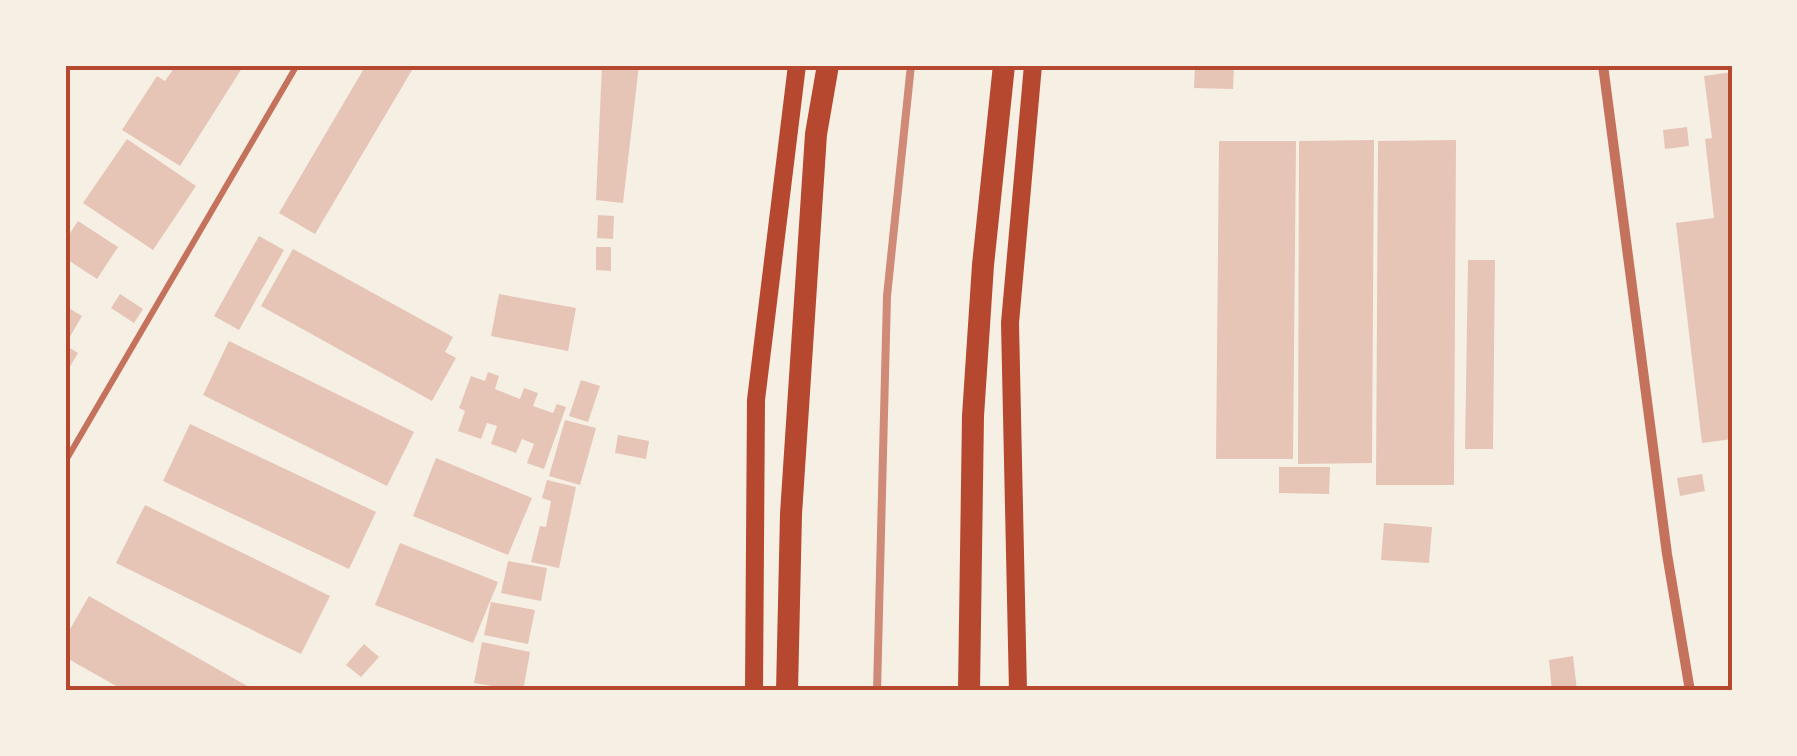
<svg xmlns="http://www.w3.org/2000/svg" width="1797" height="756" font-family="'Sofia Sans Condensed',sans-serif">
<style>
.building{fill:#e6c5b7}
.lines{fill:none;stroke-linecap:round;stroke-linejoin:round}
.service{stroke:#c5725c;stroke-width:6}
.minor{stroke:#c5725c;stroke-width:10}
.primary{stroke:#b5482f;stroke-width:18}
.motorway{stroke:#b5482f;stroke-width:22}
.rail{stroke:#cf8b77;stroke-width:8}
.neatline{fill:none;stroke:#b5482f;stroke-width:4}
</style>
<rect width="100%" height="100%" fill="#f6efe4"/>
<g class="building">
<path d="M176 65H244L180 166 122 130 157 76 165 81Z"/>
<path d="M366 65H415L315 234 279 213Z"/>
<path d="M602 65H639L623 203 596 200Z"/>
<path d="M1195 65H1234L1233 89 1194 88Z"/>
<path d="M1732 72V439L1702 443 1676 223 1714 218 1705 139 1712 138 1704 76Z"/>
<path d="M1687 127 1689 146 1665 149 1663 130Z"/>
<path d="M127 139 196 186 153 250 83 203Z"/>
<path d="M1374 140 1372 463 1298 464 1299 141Z"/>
<path d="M1456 140 1454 485H1376L1378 141Z"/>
<path d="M1219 141H1296L1293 459H1216Z"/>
<path d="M598 215 614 216 613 239 597 238Z"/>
<path d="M78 221 118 247 97 279 65 258V241Z"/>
<path d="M259 236 284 250 239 330 214 316Z"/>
<path d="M596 247H611V271L596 270Z"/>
<path d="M293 249 453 337 445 352 456 358 432 401 261 306Z"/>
<path d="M1468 260H1495L1493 449H1465Z"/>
<path d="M120 294 143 309 134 323 111 308Z"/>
<path d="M499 294 576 308 568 351 491 336Z"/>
<path d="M65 306 82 316 65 345 78 353 65 375Z"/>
<path d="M229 341 414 432 387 486 203 395Z"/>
<path d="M488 372 499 376 495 389 520 399 524 388 538 393 533 406 553 413 557 404 566 407 544 469 527 463 534 444 522 439 516 453 491 444 497 426 487 423 481 439 458 431 465 411 459 408 471 376 485 381Z"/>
<path d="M581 380 600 386 588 422 569 416Z"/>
<path d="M565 420 596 428 580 485 549 476Z"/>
<path d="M190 424 376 512 349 569 163 481Z"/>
<path d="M618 435 649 441 646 459 615 453Z"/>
<path d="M436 458 532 498 508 555 413 516Z"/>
<path d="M1279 467H1330L1329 494 1279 493Z"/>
<path d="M1702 474 1705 491 1680 496 1677 478Z"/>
<path d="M547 480 576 487 559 568 531 562 540 526 546 527 551 501 542 498Z"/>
<path d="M145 505 330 596 301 654 116 563Z"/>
<path d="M1384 523 1432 527 1429 563 1381 560Z"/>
<path d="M400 543 498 582 473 643 375 605Z"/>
<path d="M508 561 547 568 541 601 501 593Z"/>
<path d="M89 596 256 691H125L65 657V638Z"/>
<path d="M491 602 535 610 528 644 484 635Z"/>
<path d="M482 642 530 652 523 691 474 683Z"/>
<path d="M364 644 379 657 361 677 346 665Z"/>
<path d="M1573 656 1577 691H1552L1549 660Z"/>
</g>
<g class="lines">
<path class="service" d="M65 462 297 65"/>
<path class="minor" d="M1603 65 1667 554 1690 691"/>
<g class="primary">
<path d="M754 691 756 400 797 65"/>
<path d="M1018 691 1010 323 1033 65"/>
</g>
<g class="motorway">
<path d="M787 691 791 514 816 134 828 65"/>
<path d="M969 691 973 416 983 265 1004 65"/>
</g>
<path class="rail" d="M877 691 887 296 911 65"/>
</g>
<rect width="1797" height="756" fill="none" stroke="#f6efe4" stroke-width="135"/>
<rect x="68" y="68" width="1662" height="620" class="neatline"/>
</svg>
